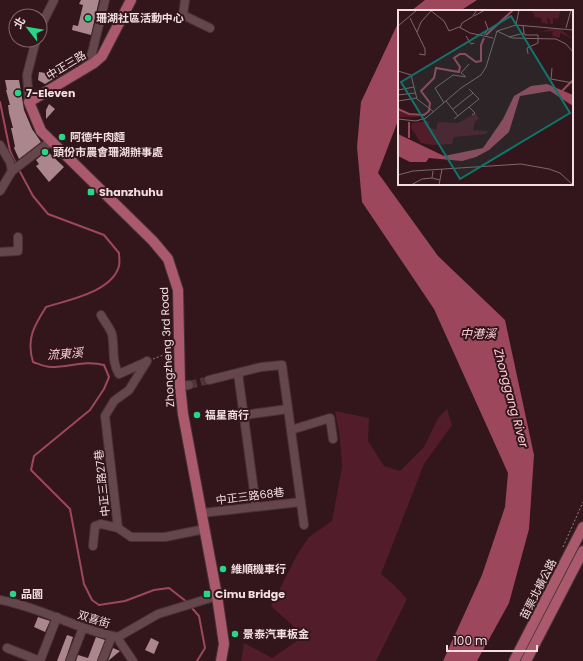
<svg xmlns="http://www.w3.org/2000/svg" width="583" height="661" font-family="Poppins,'Noto Sans TC',sans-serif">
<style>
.green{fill:#531c2b}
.water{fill:#9d475d}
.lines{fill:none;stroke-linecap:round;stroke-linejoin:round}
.stream{stroke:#9d475d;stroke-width:2}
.building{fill:#ab878d}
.minor-tunnel{stroke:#4f343a;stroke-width:8;stroke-dasharray:8 4;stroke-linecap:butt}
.minor-casing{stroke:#483237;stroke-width:10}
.major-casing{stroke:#483237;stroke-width:12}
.path{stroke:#967e82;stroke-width:1;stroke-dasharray:2 2;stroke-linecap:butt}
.minor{stroke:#66464d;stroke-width:8}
.major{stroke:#ab5a6d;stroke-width:10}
.poi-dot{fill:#26d886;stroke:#32161c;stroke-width:1.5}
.labels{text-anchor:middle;stroke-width:4;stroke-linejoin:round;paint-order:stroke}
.poi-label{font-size:11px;font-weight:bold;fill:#f2dee1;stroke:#32161c;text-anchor:start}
.street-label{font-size:11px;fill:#f2dee1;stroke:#32161c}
.water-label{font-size:12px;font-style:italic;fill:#fccad3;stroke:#32161c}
.inset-river{fill:none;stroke:#9d475d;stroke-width:2}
.inset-road{fill:none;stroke:#7f666b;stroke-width:1}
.view{fill:#0f766e;fill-opacity:0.15;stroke:#0f766e;stroke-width:2}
.inset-edge{fill:none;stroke:#f2dee1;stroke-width:2}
</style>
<rect width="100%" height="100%" fill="#32161c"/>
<path class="green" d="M447 409 452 425 424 464 381 574 394 585 407 599 376 661H241L244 643 272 658 304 636 271 606 297 555 309 537 332 521 342 467 340 438 335 411 369 418 368 441 384 466 400 471 424 447 438 418Z"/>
<g class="water">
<path d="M425 0H477L460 11H411Z"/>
<path d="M399 21V118L378 173 438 256 505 320 534 455 529 529 509 603 477 661H443L482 575 505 507 508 473 434 309 362 202 357 147 361 102Z"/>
</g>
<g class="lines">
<g class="stream">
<path d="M0 102 10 151 16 164"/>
<path d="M18 168 33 196 48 214 104 235 119 253C119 257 120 262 119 266 112 292 68 300 46 307 34 326 26 339 33 362 39 364 45 367 51 367 71 367 85 360 104 365L109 377 104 389 90 410 34 456 31 470 70 509 84 584 92 600 99 605 125 601 154 590 169 588 187 602"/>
<path d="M191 607 199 616 205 648 197 661"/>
</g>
</g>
<g class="building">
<path d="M81 0H99L91 35 72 30 73 25 78 26 83 5 79 4Z"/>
<path d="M39 72 46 73 58 76 45 84 38 80Z"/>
<path d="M5 80H19L24 110 32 129 41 142 19 159 14 148 15 146 11 128H13L9 113 8 105H10L6 90H7Z"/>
<path d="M49 104 55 109 46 119V110Z"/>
<path d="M47 151 64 167 49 182 36 166 39 164 36 160Z"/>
<path d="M38 617 50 621 45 632 34 627Z"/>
<path d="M67 635 73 637 65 661H57Z"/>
<path d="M96 637 105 640 97 661H76L78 655 88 658Z"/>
<path d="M151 638 159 642 154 654 145 650Z"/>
<path d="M113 648 120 651 108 661Z"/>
</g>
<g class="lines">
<path class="minor-tunnel" d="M189 385 209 380"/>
<g class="minor-casing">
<g id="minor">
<path d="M185 0 183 15 210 28"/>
<path d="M40 28 54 0"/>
<path d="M84 69 92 53 105 0"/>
<path d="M29 102 27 75 36 40"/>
<path d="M0 145 10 162 12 171"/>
<path d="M0 191 12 171 51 141"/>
<path d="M0 252 18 251V237"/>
<path d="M101 315C104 321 110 328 112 334 115 349 111 361 119 374L146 362"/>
<path d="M147 361 129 390 114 401 105 416 118 528 131 537H165L205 529"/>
<path d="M238 373 256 506"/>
<path d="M209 380 261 367 282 365 304 525"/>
<path d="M180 386 189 385"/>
<path d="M244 415 288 409"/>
<path d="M291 430 330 418 333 439"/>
<path d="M202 513 301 502"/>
<path d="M93 546 95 526 101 524 118 528"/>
<path d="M0 600C41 607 77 630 118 637L158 614 217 596"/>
<path d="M118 637 120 642 133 661"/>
<path d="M7 648 40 661"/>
<path d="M40 661 57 617"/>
<path d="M70 661 83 628"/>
<path d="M102 661 112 636"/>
</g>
</g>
<g class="major-casing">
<g id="major">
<path d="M131 0 102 56 94 63 29 102 41 131 153 241 168 259 178 290 180 386 183 414 217 596 224 644 221 661"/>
<path d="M514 661 583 527"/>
<path d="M526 661 583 551"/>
</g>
</g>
<g class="path">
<path d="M153 359 171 352"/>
<path d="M563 547 583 502"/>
</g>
<use href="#minor" class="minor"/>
<use href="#major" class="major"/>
</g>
<g class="poi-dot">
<circle cx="88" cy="18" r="4"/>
<circle cx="18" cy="93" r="4"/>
<circle cx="62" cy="137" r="4"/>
<circle cx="45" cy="152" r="4"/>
<rect x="87" y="188" width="8" height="8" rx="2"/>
<circle cx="197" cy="415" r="4"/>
<circle cx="223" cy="569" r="4"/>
<circle cx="13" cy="594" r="4"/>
<rect x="203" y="590" width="8" height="8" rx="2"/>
<circle cx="235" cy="634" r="4"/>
</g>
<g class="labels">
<g class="poi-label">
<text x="96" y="22">珊湖社區活動中心</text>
<text x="26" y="97">7-Eleven</text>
<text x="70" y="141">阿德牛肉麵</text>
<text x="53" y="156">頭份市農會珊湖辦事處</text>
<text x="99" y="196">Shanzhuhu</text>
<text x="205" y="419">福星商行</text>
<text x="231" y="573">維順機車行</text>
<text x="21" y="598">品園</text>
<text x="215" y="598">Cimu Bridge</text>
<text x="243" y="638">景泰汽車板金</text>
</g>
<g class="street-label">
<text transform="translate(66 65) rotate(-31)" y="4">中正三路</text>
<text transform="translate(167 347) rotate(-93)" y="4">Zhongzheng 3rd Road</text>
<text transform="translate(102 483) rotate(-96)" y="4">中正三路27巷</text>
<text transform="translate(250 496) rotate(-7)" y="4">中正三路68巷</text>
<text transform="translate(538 589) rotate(-63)" y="4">苗栗北橫公路</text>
<text transform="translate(94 619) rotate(17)" y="4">双喜街</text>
</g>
<g class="water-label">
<text x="478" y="338">中港溪</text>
<text transform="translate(65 354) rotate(-4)" y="4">流東溪</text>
<text transform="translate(511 398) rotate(75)" y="4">Zhonggang River</text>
</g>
</g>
<g transform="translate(398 10)">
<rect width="175" height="175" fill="#32161c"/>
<path d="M134 0H163L160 9 155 8V14H152V9L149 8 150 14 144 13 143 8 137 7ZM154 18 162 19 175 29 162 23V28L154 26 155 21 143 22ZM0 100 10 105 25 107H0ZM78 103 81 109 77 111 75 120 90 121 88 124 56 127 54 134 35 135 23 133 13 118 14 113 31 111V117L38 120 40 112 60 113Z" fill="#531c2b"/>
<path d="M149 74 175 85V96L152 81 122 86 111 122 91 140 78 147 64 151 31 148 28 152H12L0 146V124L46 146 85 138 105 109 116 86 133 76Z" fill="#9d475d"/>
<path class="inset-river" d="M88 25 115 0M164 81 175 70M0 99 11 104 26 105 31 101 32 93 23 81 36 68 38 58 61 62 62 57 56 48 62 44H67L78 52 83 51V35L86 28M11 128V112"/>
<path class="inset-road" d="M32 0 46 11 51 21 61 17 72 23 95 28M76 6 87 0M12 8 27 39V45L21 44M118 15 121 0M0 16 19 0M62 18 64 13 74 7 79 0M168 18 173 0M99 21 118 15 175 20M19 22 23 12 33 1M126 23 127 25H140V33L129 38 130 44M86 25 90 19 87 11M68 26 73 34 76 33M111 27 126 23 125 15M154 58 153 69 175 73M0 61 13 65 19 89 36 102M67 66 63 63 71 54M0 80 16 77M0 85 17 83M0 91 19 88M48 91 60 106M46 93 37 78 55 65 68 67M71 97 77 103 74 105M55 99 75 83M0 109 18 111 28 108 63 78 83 65 88 57 99 21 114 28 158 29 168 34 175 42M56 109 81 89 71 79M35 161 34 168 42 170M0 165 15 161 123 154 151 159 162 163 175 175M13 175 24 169 34 168M41 175 44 159"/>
<path class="view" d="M113 6 172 103 62 169 3 72Z"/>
<rect width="175" height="175" class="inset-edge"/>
</g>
<g transform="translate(28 28) rotate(301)"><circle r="19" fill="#32161c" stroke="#7f666b"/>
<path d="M0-3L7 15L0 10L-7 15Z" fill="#26d886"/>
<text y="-6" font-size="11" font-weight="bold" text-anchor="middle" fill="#f2dee1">北</text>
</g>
<path d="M447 645v6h90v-6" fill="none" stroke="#f2dee1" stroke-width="2"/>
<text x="453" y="645" font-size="12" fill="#f2dee1" stroke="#32161c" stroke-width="3" paint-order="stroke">100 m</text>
</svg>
